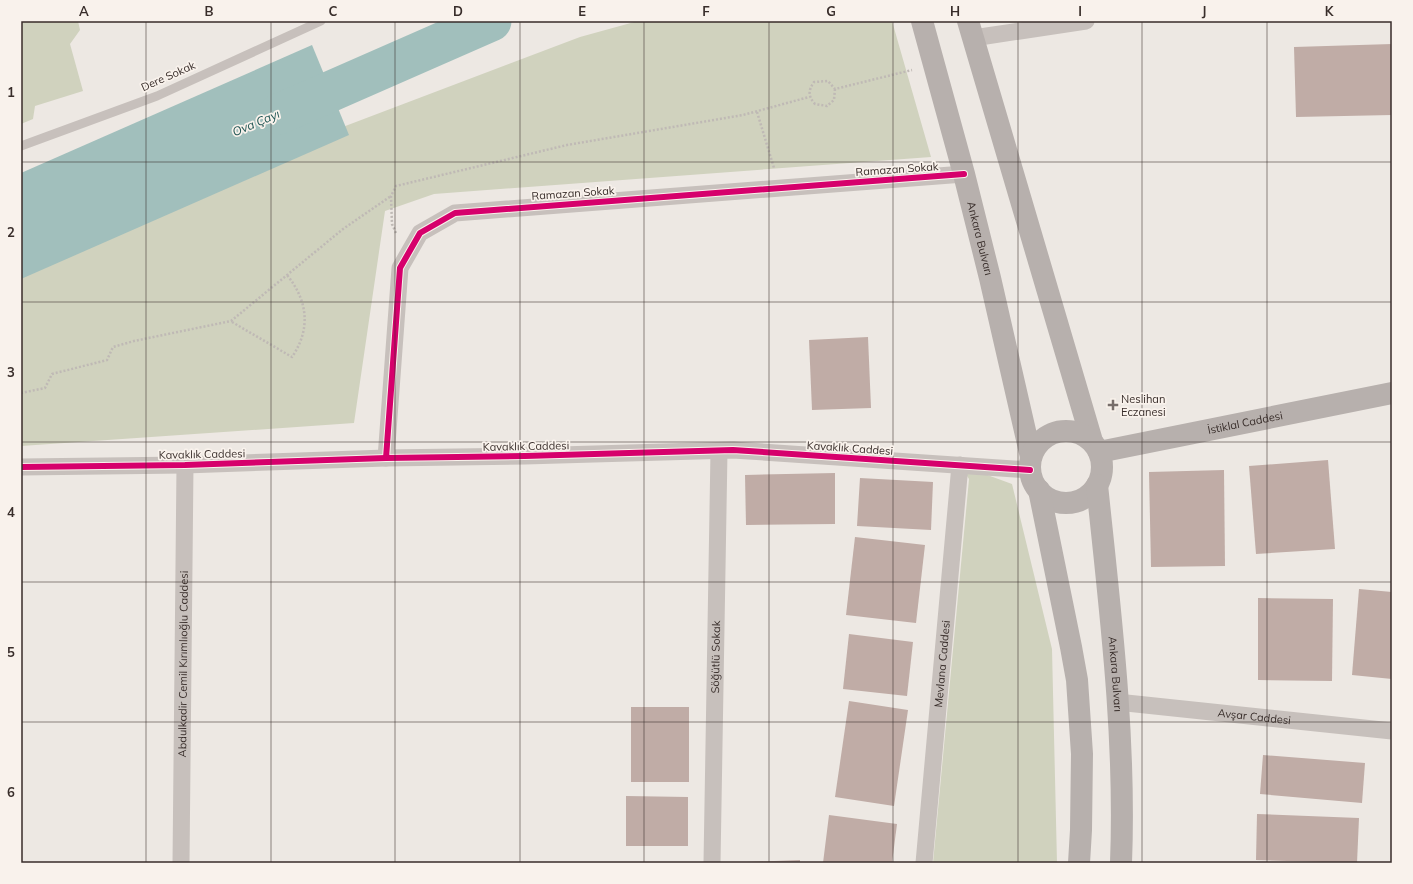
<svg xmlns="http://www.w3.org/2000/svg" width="1413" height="884" font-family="Mulish,sans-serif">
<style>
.green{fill:#d0d2be}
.water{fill:#a1bfbc}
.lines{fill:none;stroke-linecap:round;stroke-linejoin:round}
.river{stroke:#a1bfbc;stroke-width:41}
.building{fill:#c0aca6}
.path{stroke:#bfb9b5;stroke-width:2.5;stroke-dasharray:2 2;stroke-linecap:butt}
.lane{stroke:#c7c0bc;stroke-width:9}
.street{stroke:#c7c0bc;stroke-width:17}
.secondary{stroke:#b7b0ad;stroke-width:22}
.cycleway-casing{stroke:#f9f2ec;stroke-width:8}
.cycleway{stroke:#d6006c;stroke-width:6}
.grid{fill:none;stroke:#382d2a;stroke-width:1;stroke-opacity:0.55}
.poi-dot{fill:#776e6b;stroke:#f9f2ec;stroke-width:1.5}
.labels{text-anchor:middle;stroke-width:3.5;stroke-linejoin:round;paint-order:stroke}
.street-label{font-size:11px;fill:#382d2a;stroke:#f9f2ec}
.poi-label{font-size:11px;fill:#382d2a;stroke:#f9f2ec;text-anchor:start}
.water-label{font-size:12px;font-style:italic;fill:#225755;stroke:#f9f2ec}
.neatline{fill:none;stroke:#382d2a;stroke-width:1.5}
.grid-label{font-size:13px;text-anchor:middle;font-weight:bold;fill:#382d2a}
</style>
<rect width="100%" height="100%" fill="#ede8e3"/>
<g class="green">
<path d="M21 21H78L80 30 70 44 83 91 35 106 33 119 21 124Z"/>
<path d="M638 21H892L931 157 434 194 385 211 354 423 21 446V270L319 136 580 37Z"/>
<path d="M960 465 1012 484 1052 649 1057 863H933L969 479Z"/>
</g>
<path class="water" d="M312 45 349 135 21 279V173Z"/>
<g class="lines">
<path class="river" d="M279 114 491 21"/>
</g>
<g class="building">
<path d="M1392 44V115L1296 117 1294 47Z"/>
<path d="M868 337 871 408 812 410 809 340Z"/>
<path d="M1328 460 1335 549 1256 554 1249 466Z"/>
<path d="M1224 470 1225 566 1151 567 1149 472Z"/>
<path d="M835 473V524L746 525 745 475Z"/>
<path d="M860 478 933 482 931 530 857 526Z"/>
<path d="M855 537 925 545 916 623 846 615Z"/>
<path d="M1359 589 1392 592V679L1352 675Z"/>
<path d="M1258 598 1333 599 1332 681 1258 680Z"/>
<path d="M849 634 913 642 907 696 843 689Z"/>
<path d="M849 701 908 710 894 806 835 797Z"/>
<rect x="631" y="707" width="58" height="75"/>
<path d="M1263 755 1365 763 1362 803 1260 794Z"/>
<path d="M626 796 688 797V846H626Z"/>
<path d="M1257 814 1359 818 1357 863 1256 860Z"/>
<path d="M829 815 897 824 892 863H823Z"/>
<path d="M800 860V863H746V862Z"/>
</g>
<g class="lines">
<g class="path">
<path d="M835 89 834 100 827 106 815 104C808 96 808 91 814 82L828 81 835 89 912 70"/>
<path d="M757 112 774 168"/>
<path d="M396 233 392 224 391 196 396 186 567 145 743 115 809 97"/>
<path d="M232 322 292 357C311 329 308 301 287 275"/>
<path d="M21 393 45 388 52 374 107 360 113 347 134 341 231 321 343 229 391 196"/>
</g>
<path class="lane" d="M21 146 157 96 321 21"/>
<g class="street">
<path d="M973 38 1086 21"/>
<path d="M386 458 400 268 420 233 455 213 964 174"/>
<path d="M21 467 185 465 386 458 525 456 733 450 1030 470"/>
<path id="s1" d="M1117 702 1392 731"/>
<path id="s2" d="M181 863 185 465"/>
<path id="s3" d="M712 863 719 451"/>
<path id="s4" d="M924 863 960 465"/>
</g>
<g class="secondary">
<path id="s5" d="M922 21 964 174 990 278 1031 457"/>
<path d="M968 21 1092 441"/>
<circle cx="1066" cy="467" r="36"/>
<path id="s6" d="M1099 452 1392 393"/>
<path id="s7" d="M1097 485C1110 610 1126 737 1121 863"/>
<path d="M1039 490 1071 647 1077 680 1082 754 1081 830 1079 863"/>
</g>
<g class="cycleway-casing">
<g id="cycleway">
<path d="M386 458 400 268 420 233 455 213 964 174"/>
<path d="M21 467 185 465 386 458 525 456 733 450 1030 470"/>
</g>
</g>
<use href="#cycleway" class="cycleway"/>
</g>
<path class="grid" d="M146 21V863M271 21V863M395 21V863M520 21V863M644 21V863M769 21V863M893 21V863M1018 21V863M1142 21V863M1267 21V863M21 162H1392M21 302H1392M21 442H1392M21 582H1392M21 722H1392"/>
<path class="poi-dot" d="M1111 399h4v4h4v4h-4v4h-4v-4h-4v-4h4z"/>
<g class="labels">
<g class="street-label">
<text transform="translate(168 76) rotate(-24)" y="4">Dere Sokak</text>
<text transform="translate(897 169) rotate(-4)" y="4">Ramazan Sokak</text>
<text transform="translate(573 193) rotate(-4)" y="4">Ramazan Sokak</text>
<text dy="4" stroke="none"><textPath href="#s5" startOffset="225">Ankara Bulvarı</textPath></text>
<text dy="4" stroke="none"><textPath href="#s6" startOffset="149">İstiklal Caddesi</textPath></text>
<text transform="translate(526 446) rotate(-1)" y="4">Kavaklık Caddesi</text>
<text transform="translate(850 448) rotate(4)" y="4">Kavaklık Caddesi</text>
<text transform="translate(202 454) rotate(-1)" y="4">Kavaklık Caddesi</text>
<text dy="4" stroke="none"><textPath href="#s3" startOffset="206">Söğütlü Sokak</textPath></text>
<text dy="4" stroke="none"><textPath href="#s2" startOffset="199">Abdulkadir Cemil Kırımlıoğlu Caddesi</textPath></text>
<text dy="4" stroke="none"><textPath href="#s4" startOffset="200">Mevlana Caddesi</textPath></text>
<text dy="4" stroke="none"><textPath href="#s7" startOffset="190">Ankara Bulvarı</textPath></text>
<text dy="4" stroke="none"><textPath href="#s1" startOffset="138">Avşar Caddesi</textPath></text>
</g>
<g class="poi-label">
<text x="1121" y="403">Neslihan<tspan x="1121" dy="13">Eczanesi</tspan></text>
</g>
<g class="water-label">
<text transform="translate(256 123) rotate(-23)" y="4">Ova Çayı</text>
</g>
</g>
<rect width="1413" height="884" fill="none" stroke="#f9f2ec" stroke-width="44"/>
<rect x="22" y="22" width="1369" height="840" class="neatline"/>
<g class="grid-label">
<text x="84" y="16">A</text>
<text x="209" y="16">B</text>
<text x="333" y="16">C</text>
<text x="458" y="16">D</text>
<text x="582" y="16">E</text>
<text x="706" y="16">F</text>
<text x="831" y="16">G</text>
<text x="955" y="16">H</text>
<text x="1080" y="16">I</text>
<text x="1204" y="16">J</text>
<text x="1329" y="16">K</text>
<text x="11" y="97">1</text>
<text x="11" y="237">2</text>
<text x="11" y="377">3</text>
<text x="11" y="517">4</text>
<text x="11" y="657">5</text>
<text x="11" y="797">6</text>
</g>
</svg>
